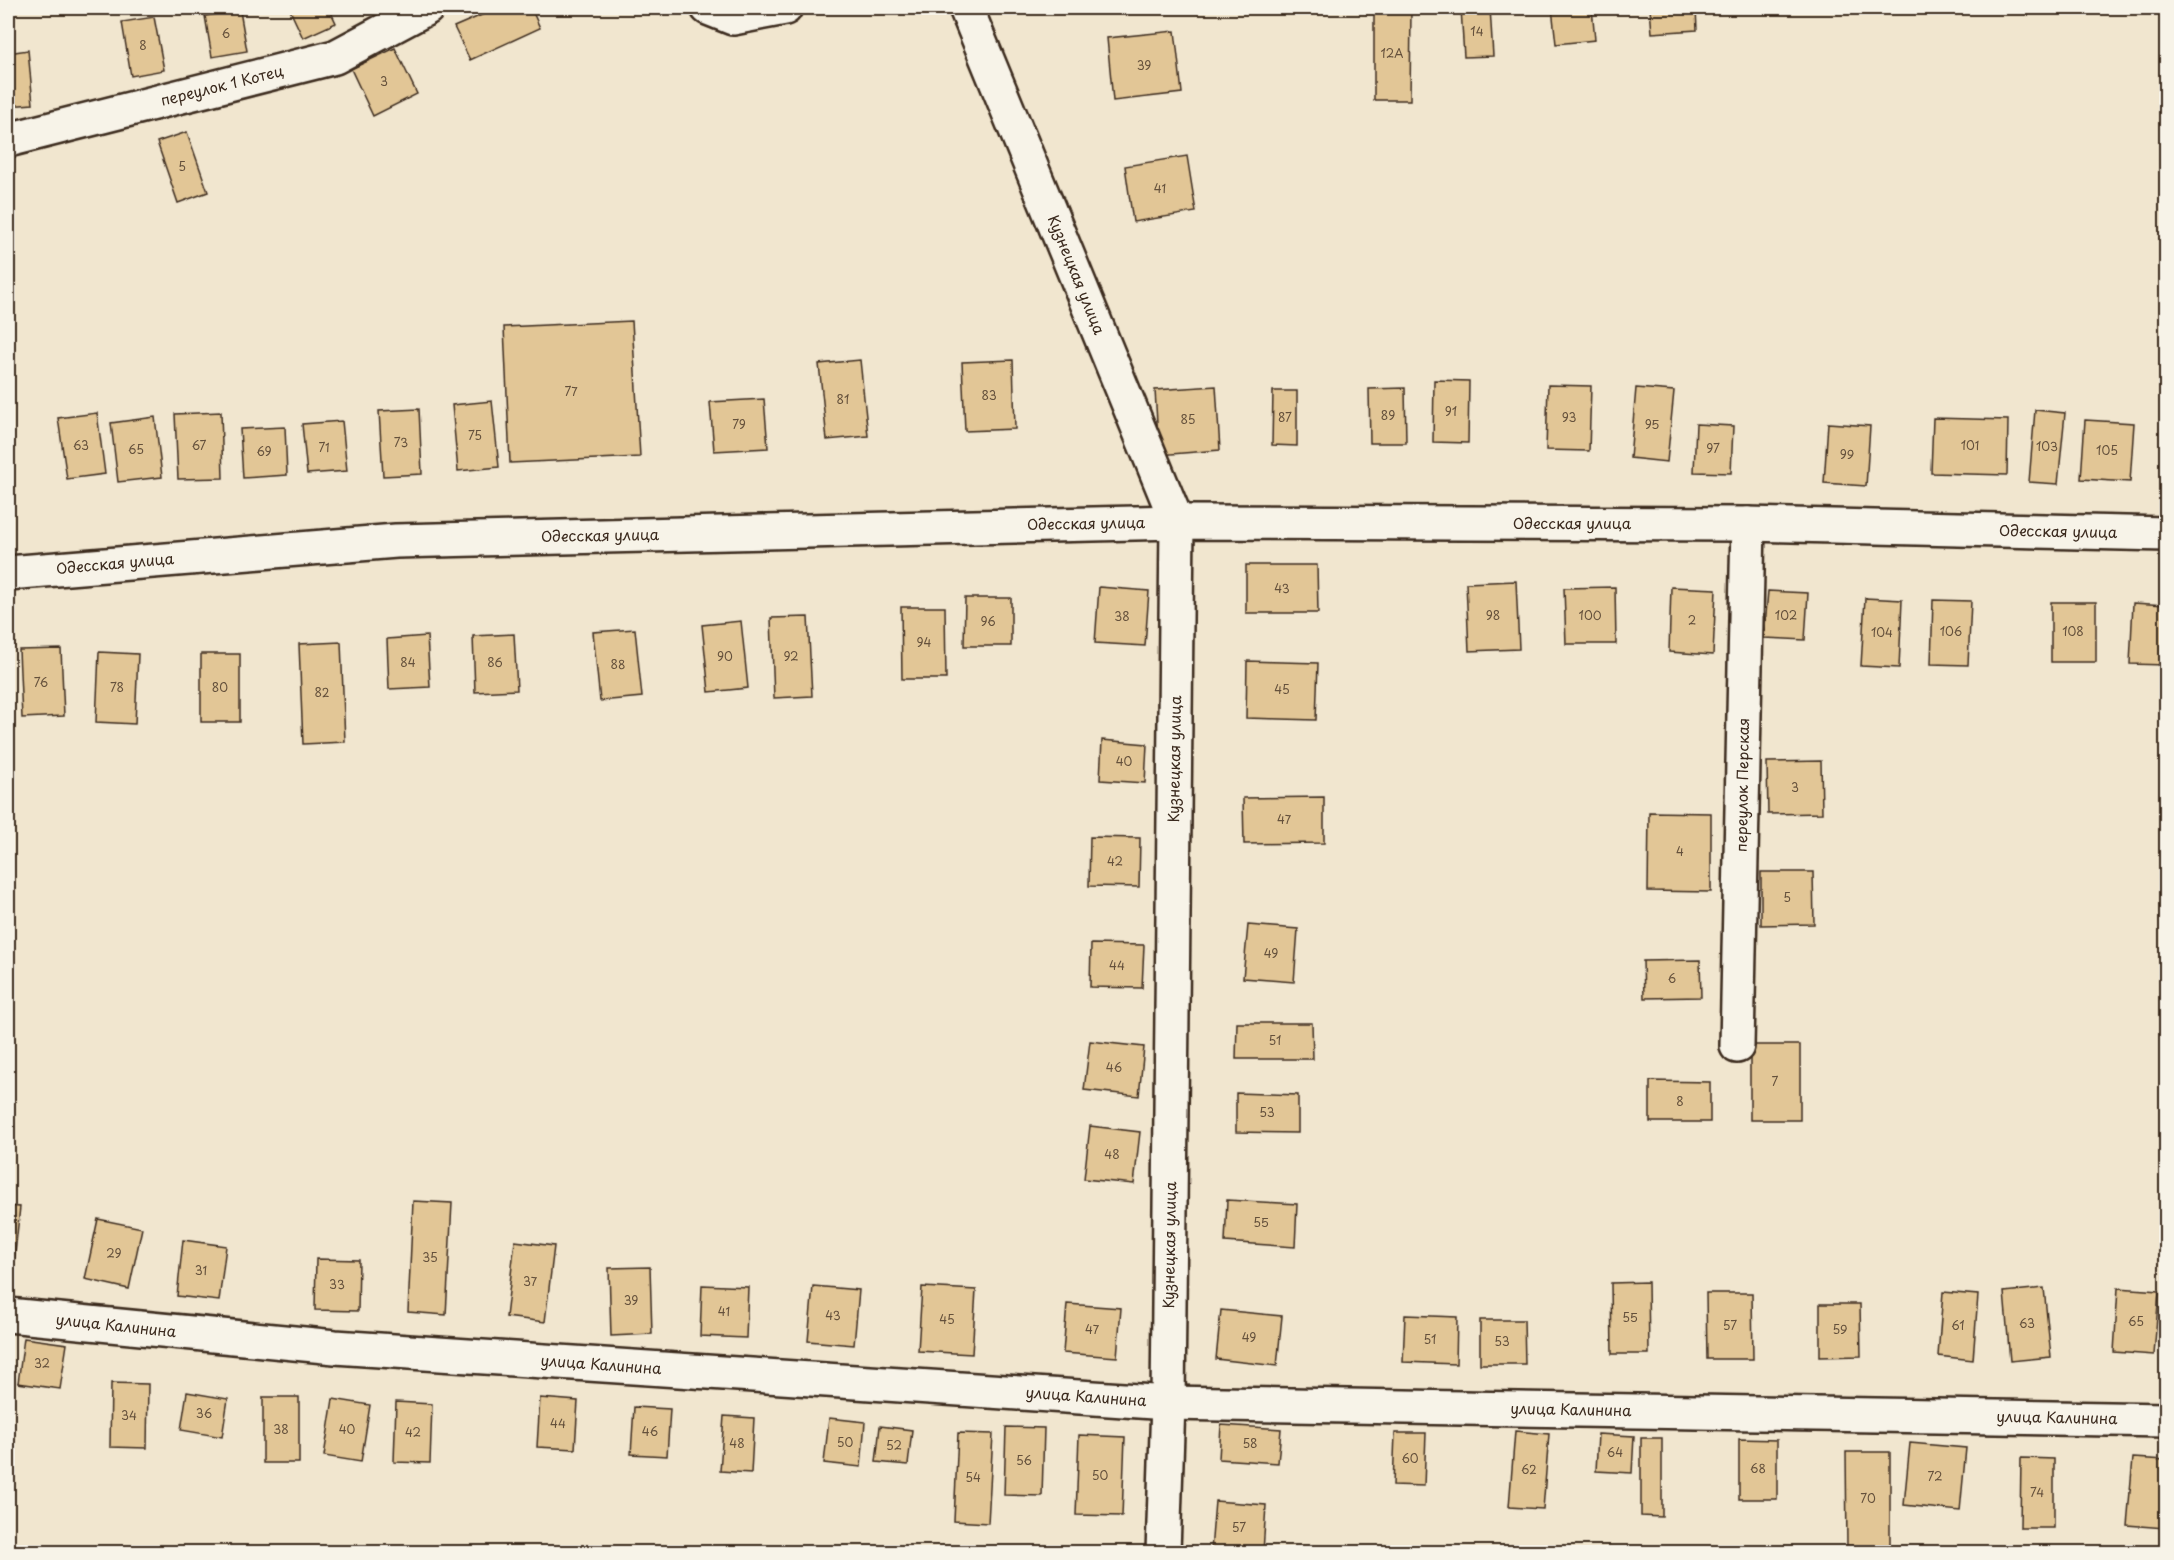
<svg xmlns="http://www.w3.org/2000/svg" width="2174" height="1560" font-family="'Playpen Sans',sans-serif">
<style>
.building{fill:#e2c696;stroke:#3b2a1e;stroke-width:1.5}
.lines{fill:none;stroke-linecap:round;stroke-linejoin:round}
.minor-casing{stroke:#3b2a1e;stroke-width:38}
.minor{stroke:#f7f3e8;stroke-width:33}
.labels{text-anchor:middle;stroke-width:5;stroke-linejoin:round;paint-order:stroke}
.number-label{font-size:12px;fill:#65513c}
.street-label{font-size:15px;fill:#3b2a1e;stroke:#f7f3e8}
</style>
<rect width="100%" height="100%" fill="#f1e6cf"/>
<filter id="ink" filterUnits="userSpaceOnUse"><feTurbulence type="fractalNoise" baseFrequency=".0167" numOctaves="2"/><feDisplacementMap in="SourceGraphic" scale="12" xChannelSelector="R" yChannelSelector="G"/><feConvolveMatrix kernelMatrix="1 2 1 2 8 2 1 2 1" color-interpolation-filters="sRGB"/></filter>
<g filter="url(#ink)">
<g class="building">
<path d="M289 8H329L336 23 303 38Z"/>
<path d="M498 8H531L540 28 470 60 454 27Z"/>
<path d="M1374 8H1411L1410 100H1374Z"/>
<path d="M1461 8H1490L1493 56 1464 57Z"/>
<path d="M1552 8H1592L1595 40 1556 44Z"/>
<path d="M1650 8H1696L1697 30 1652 33Z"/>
<path d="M240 11 247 51 212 57 205 16Z"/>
<path d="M154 17 164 70 131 76 122 22Z"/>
<path d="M1175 31 1182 93 1113 101 1107 38Z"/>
<path d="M395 48 417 94 373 116 351 69Z"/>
<path d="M28 50 33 104 8 106V53Z"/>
<path d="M187 132 208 192 178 203 157 142Z"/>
<path d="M1187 156 1196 212 1133 222 1125 166Z"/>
<path d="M632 321 640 457 510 463 504 327Z"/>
<path d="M860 360 868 436 827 440 819 364Z"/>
<path d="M1013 360 1015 429 965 431 962 362Z"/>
<path d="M1434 380 1469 381 1468 443 1433 442Z"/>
<path d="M1548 385 1591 386 1589 451 1546 450Z"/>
<path d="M1216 386 1220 450 1159 455 1155 390Z"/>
<path d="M1405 388 1406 443H1370L1369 389Z"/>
<path d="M1636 388 1674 391 1667 462 1630 458Z"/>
<path d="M1273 391H1297V446L1272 445Z"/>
<path d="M764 399 768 448 714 451 710 402Z"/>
<path d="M492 401 499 467 458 471 452 405Z"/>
<path d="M419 409 422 474 383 476 379 411Z"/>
<path d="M2035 410 2065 413 2058 484 2029 482Z"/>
<path d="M221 412 223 478 178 479 175 414Z"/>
<path d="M97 413 105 474 67 479 58 418Z"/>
<path d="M2165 416H2166V460H2163Z"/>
<path d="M155 417 162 477 118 482 111 423Z"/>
<path d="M1933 418 2008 420 2007 475 1931 473Z"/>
<path d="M2085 420 2134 423 2130 482 2081 479Z"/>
<path d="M342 421 347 471 307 474 302 424Z"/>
<path d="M1828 423 1870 426 1866 486 1824 483Z"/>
<path d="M1696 424 1733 426 1731 473 1694 472Z"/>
<path d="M285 427 287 475 243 478 240 429Z"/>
<path d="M1246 565H1317L1318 613H1246Z"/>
<path d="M1516 581 1519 649 1469 651 1466 583Z"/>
<path d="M1099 587 1149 591 1145 646 1095 643Z"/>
<path d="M1615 587 1616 644H1566L1564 588Z"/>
<path d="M1671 587 1716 589 1713 655 1669 652Z"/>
<path d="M1768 591 1808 593 1805 640 1764 638Z"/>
<path d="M965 598H1011V646H964Z"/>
<path d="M1865 598 1902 600 1899 668 1861 666Z"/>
<path d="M1933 600 1971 601 1968 665 1931 664Z"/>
<rect x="2051" y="602" width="45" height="60"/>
<path d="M2133 603 2166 605V665L2130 664Z"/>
<path d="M901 607H945L946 679H902Z"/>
<path d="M808 617 812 696 774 698 771 618Z"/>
<path d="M741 621 748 688 709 692 702 625Z"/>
<path d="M635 629 642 697 600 701 593 632Z"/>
<path d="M514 634 517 690 475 692 473 636Z"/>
<path d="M427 636 430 687 389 689 387 639Z"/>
<path d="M341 642 345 742 303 744 299 644Z"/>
<path d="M61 649 64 716 22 718 19 650Z"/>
<path d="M99 652 138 654 135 724 96 722Z"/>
<rect x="201" y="654" width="39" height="68"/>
<path d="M1247 661 1318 663 1316 720 1246 718Z"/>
<path d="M1102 740 1147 744 1145 783 1100 780Z"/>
<path d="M1821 761 1822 813 1768 814 1767 762Z"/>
<path d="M1324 797V843L1244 844 1243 798Z"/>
<path d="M1649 812 1711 813V892L1648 891Z"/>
<path d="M1090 837 1140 838 1139 887 1089 886Z"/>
<path d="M1761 872H1813L1814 924 1761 925Z"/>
<path d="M1248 925 1298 929 1294 982 1243 978Z"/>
<path d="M1091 944 1144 945 1142 988 1090 987Z"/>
<path d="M1700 960 1701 997 1644 998 1643 961Z"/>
<path d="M1237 1023H1312L1313 1059H1236Z"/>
<path d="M1090 1041 1144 1047 1139 1096 1084 1090Z"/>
<rect x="1750" y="1045" width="50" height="75"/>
<path d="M1650 1081 1710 1082V1122H1650Z"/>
<path d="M1236 1093 1298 1095V1133L1236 1132Z"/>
<path d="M1090 1126 1140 1132 1134 1184 1084 1179Z"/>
<path d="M1227 1200 1297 1204 1295 1247 1225 1242Z"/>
<path d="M413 1201 452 1203 446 1315 408 1312Z"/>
<path d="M8 1206 20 1207 14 1262H8Z"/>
<path d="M98 1219 142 1228 129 1289 85 1279Z"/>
<path d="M183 1240 226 1246 219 1301 177 1296Z"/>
<path d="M515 1241 554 1246 545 1322 506 1317Z"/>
<path d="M316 1259 359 1260 358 1311 315 1310Z"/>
<path d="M650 1267 652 1334 611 1336 609 1268Z"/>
<path d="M1648 1282 1649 1354H1612L1611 1283Z"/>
<path d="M702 1285 748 1287 746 1338 700 1336Z"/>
<path d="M813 1286 859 1290 854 1345 808 1341Z"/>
<path d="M922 1287 976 1290 972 1354 918 1351Z"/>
<path d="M2044 1288 2051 1357 2010 1361 2004 1292Z"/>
<path d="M2118 1288 2159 1291 2154 1355 2114 1352Z"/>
<path d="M1943 1292 1978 1295 1973 1360 1938 1356Z"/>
<path d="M1706 1293H1752L1753 1359H1707Z"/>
<path d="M1067 1304 1121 1308 1117 1357 1063 1353Z"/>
<path d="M1820 1304H1860L1861 1356 1820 1357Z"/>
<path d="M1221 1310 1282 1316 1277 1366 1216 1359Z"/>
<path d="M1405 1315 1457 1317 1456 1364 1403 1362Z"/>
<path d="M1480 1320H1524L1525 1364H1480Z"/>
<path d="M24 1338 67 1344 60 1389 18 1383Z"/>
<path d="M111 1383 148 1384 147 1448 110 1447Z"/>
<path d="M187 1392 228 1399 222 1437 181 1430Z"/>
<rect x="263" y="1397" width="36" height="66"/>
<path d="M540 1398 578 1401 575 1449 537 1447Z"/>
<path d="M333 1399 370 1405 361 1462 324 1456Z"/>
<path d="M396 1402 432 1404 430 1463 394 1462Z"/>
<path d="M634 1407 670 1409 667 1456 631 1454Z"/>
<path d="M724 1416 754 1418 751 1473 720 1471Z"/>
<path d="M829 1418 865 1422 861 1467 824 1463Z"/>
<path d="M1221 1425 1281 1429 1278 1463 1219 1459Z"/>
<path d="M880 1426 912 1430 908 1465 876 1462Z"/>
<path d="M1006 1427 1044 1428 1042 1496 1004 1495Z"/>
<path d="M1515 1431 1549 1434 1543 1509 1509 1507Z"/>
<path d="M958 1433 993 1434 988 1523 954 1521Z"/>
<path d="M1395 1433H1426L1424 1486 1393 1485Z"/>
<path d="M1598 1434 1634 1436 1632 1473 1596 1471Z"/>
<path d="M1079 1435 1125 1437 1122 1516 1076 1515Z"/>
<path d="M1641 1438H1662V1517L1641 1516Z"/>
<path d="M1739 1439 1777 1440V1499H1739Z"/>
<path d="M1910 1443 1966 1448 1960 1511 1904 1505Z"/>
<path d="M1846 1452H1890V1546H1847Z"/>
<path d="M2021 1458 2054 1459V1528H2020Z"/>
<path d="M2133 1458 2166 1460 2165 1528 2127 1525Z"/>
<path d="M1215 1501 1266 1505 1263 1552 1211 1551Z"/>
<path d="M1076 1549 1120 1551V1552H1076Z"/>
</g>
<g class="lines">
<g class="minor-casing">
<g id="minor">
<path d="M708 8 733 18 785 8"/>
<path d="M966 8 1177 522 1168 1403 1163 1552"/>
<path d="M8 140 335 57 427 8"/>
<path d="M8 573 396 541 1177 522 1748 524 2166 534"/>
<path d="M1737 1046 1748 524"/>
<path d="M8 1315 335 1347 1168 1403 2166 1420"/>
</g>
</g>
<use href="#minor" class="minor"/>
</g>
</g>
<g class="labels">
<g class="number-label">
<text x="1477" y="36">14</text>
<text x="226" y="38">6</text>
<text x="143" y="50">8</text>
<text x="1392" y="58">12А</text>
<text x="1144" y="70">39</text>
<text x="384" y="86">3</text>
<text x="182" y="171">5</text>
<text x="1160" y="193">41</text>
<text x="571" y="396">77</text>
<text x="989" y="400">83</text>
<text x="843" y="404">81</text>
<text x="1451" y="416">91</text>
<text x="1388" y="420">89</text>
<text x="1285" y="422">87</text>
<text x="1569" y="422">93</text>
<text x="1188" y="424">85</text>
<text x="739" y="429">79</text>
<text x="1652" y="429">95</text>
<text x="475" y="440">75</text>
<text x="401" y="447">73</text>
<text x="81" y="450">63</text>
<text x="199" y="450">67</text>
<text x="1970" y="450">101</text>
<text x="2047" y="451">103</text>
<text x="324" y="452">71</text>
<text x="1713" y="453">97</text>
<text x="136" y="454">65</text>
<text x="2107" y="455">105</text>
<text x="264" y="456">69</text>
<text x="1847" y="459">99</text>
<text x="1282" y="593">43</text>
<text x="1493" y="620">98</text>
<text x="1590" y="620">100</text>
<text x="1786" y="620">102</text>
<text x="1122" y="621">38</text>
<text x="1692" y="625">2</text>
<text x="988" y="626">96</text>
<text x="1951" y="636">106</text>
<text x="2073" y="636">108</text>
<text x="1882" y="637">104</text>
<text x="924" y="647">94</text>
<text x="725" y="661">90</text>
<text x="791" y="661">92</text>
<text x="408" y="667">84</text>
<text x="495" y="667">86</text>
<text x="618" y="669">88</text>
<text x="41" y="687">76</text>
<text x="117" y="692">78</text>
<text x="220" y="692">80</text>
<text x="1282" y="694">45</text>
<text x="322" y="697">82</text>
<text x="1124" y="766">40</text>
<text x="1795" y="792">3</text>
<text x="1284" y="824">47</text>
<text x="1680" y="856">4</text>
<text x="1115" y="866">42</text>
<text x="1787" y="902">5</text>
<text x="1271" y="958">49</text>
<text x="1117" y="970">44</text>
<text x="1672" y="983">6</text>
<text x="1275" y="1045">51</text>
<text x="1114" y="1072">46</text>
<text x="1775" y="1086">7</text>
<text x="1680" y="1106">8</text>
<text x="1267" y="1117">53</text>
<text x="1112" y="1159">48</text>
<text x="1261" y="1227">55</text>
<text x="114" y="1258">29</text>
<text x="430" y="1262">35</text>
<text x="201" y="1275">31</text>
<text x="530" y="1286">37</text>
<text x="337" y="1289">33</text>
<text x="631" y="1305">39</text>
<text x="724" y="1316">41</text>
<text x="833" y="1320">43</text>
<text x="1630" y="1322">55</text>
<text x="947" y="1324">45</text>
<text x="2136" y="1326">65</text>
<text x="2027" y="1328">63</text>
<text x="1730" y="1330">57</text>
<text x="1958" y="1330">61</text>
<text x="1092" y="1334">47</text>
<text x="1840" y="1334">59</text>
<text x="1249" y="1342">49</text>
<text x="1430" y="1344">51</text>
<text x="1502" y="1346">53</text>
<text x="42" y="1368">32</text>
<text x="204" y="1418">36</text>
<text x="129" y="1420">34</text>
<text x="558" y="1428">44</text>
<text x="281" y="1434">38</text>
<text x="347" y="1434">40</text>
<text x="650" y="1436">46</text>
<text x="413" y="1437">42</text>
<text x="845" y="1447">50</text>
<text x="737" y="1448">48</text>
<text x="1250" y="1448">58</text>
<text x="894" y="1450">52</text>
<text x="1615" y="1457">64</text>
<text x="1410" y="1463">60</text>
<text x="1024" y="1465">56</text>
<text x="1758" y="1473">68</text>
<text x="1529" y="1474">62</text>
<text x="1100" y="1480">50</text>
<text x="1935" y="1481">72</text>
<text x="973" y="1482">54</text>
<text x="2037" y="1497">74</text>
<text x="1868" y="1503">70</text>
<text x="1239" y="1532">57</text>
</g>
<g class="street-label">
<text transform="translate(222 86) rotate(-14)" y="5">переулок 1 Котец</text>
<text transform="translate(1076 275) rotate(68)" y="5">Кузнецкая улица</text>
<text transform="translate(1086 524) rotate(-1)" y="5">Одесская улица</text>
<text x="1572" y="529">Одесская улица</text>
<text transform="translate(2058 532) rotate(1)" y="5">Одесская улица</text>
<text transform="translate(600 536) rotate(-1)" y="5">Одесская улица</text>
<text transform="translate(115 564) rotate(-5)" y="5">Одесская улица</text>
<text transform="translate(1175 759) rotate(-89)" y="5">Кузнецкая улица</text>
<text transform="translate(1743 785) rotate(-89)" y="5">переулок Перская</text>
<text transform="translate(1170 1245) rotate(-89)" y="5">Кузнецкая улица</text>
<text transform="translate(116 1326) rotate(6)" y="5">улица Калинина</text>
<text transform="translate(601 1365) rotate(4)" y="5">улица Калинина</text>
<text transform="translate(1086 1397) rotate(4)" y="5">улица Калинина</text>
<text transform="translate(1571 1410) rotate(1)" y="5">улица Калинина</text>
<text transform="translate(2057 1418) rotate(1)" y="5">улица Калинина</text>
</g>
</g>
<rect width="2174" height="1560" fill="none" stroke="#f7f3e8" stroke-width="30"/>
<rect x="15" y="15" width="2144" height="1530" fill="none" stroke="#3b2a1e" stroke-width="2" filter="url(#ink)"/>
</svg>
